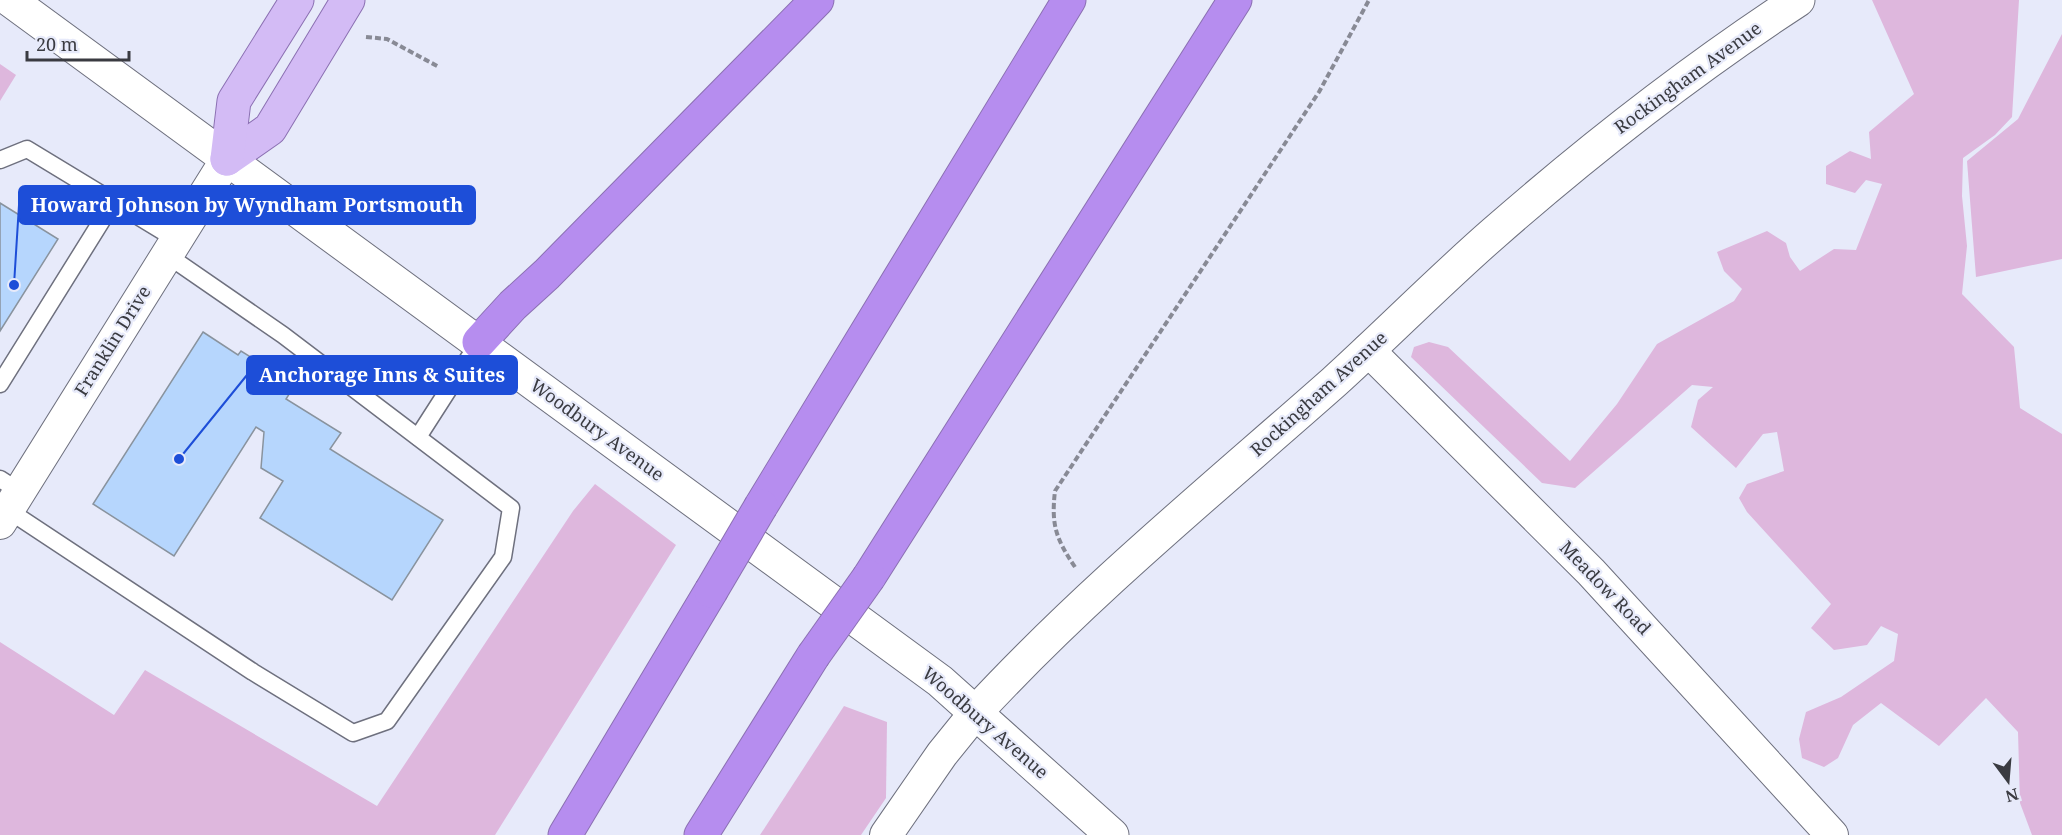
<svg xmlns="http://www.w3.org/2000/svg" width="2062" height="835" font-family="'Noto Serif',serif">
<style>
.green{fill:#deb7dd}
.building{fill:#b6d6fd;stroke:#89939e;stroke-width:1.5}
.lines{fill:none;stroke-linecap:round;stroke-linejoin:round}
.lane-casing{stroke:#6e707e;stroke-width:19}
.street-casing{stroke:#6e707e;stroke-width:34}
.secondary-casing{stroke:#6e707e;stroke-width:35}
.primary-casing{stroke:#8b70b2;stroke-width:35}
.highway-casing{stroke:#8b70b2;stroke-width:35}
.path{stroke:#888a95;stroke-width:4;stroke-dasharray:6 3;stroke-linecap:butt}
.lane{stroke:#fff;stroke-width:16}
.street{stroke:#fff;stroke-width:32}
.secondary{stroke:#fff;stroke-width:33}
.primary{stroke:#d3bbf5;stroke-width:33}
.highway{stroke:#b68def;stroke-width:33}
.highway-bridge-casing{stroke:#8b70b2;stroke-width:35;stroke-linecap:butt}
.highway-bridge{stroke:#b68def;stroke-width:33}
.labels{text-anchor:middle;stroke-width:4.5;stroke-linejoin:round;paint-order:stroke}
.street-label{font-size:18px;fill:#3a3b41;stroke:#e7eafa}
.leader{fill:none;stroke:#1d4ed8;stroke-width:2}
.callout-dot{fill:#1d4ed8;stroke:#e7eafa;stroke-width:2}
.callout{fill:#1d4ed8;stroke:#1d4ed8;stroke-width:2}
.callout-label{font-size:20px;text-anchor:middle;font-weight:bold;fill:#fff}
</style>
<rect width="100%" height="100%" fill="#e7eafa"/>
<g class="green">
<path d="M1872 0H2019L2012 117 1995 135 1963 158 1962 196 1967 246 1962 294 2014 347 2020 408 2062 434V835H2032L2020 803 2018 732 1986 698 1939 746 1881 703 1853 725 1838 758 1824 767 1802 758 1799 739 1806 712 1841 697 1894 661 1898 634 1881 626 1867 645 1834 650 1811 628 1831 604 1747 512 1739 498 1747 484 1784 471 1777 432 1763 434 1736 468 1691 427 1698 400 1713 387 1692 385 1575 488 1542 483 1411 357 1414 347 1429 342 1448 347 1570 461 1617 404 1657 344 1734 301 1742 289 1724 271 1717 252 1767 231 1786 243 1790 257 1800 271 1834 249 1856 250 1882 184 1866 180 1855 193 1826 184V166L1850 151 1871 159 1869 132 1914 94Z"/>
<path d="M2062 34V259L1976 277 1967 161 2018 119Z"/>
<path d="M0 64 16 75 0 101Z"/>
<path d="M595 484 676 545 495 835H0V642L114 715 145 670 377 806 573 511Z"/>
<path d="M844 706 887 722 886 798 861 835H760Z"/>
</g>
<g class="building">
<path d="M0 203 58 239 0 331Z"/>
<path d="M203 332 238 355 241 351 295 385 286 399 341 433 330 449 443 520 392 600 260 518 283 481 261 468 264 432 256 427 174 556 93 504Z"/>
</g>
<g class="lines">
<g class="lane-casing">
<g id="lane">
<path d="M0 160 27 149 177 240"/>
<path d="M0 384 114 201"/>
<path d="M418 437 479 342"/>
<path d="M0 479 20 492"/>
<path d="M8 510 253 672 353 733 387 721 503 557 511 508 283 335 167 255"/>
</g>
</g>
<g class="street-casing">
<g id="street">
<path d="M1368 350 1591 572 1832 835"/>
<path d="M0 523 227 159"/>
<path d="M886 835 942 754 976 712"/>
</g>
</g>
<g class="secondary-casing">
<g id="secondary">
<path d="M10 0 940 681 1112 835"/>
<path d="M976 712C1086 593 1213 489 1334 382 1388 333 1439 281 1494 233 1590 149 1691 70 1798 0"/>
</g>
</g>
<g class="primary-casing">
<g id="primary">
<path d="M227 159 270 129 348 0"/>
<path d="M227 159 234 101 297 0"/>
</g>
</g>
<g class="highway-casing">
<g id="highway">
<path d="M479 342 513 305 547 274 817 0"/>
<path d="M761 506 1069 0"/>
<path d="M869 577 1235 0"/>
<path d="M565 835 711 591"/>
<path d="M701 835 813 656"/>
</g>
</g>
<g class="path">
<path d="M366 37 387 39 439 67"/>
<path d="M1075 567C1056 539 1051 525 1055 491L1319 92 1369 0"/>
</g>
<use href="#lane" class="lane"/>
<use href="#street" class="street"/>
<use href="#secondary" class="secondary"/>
<use href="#primary" class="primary"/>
<use href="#highway" class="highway"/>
<g class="highway-bridge-casing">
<g id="highway-bridge">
<path d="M711 591 761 506"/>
<path d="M813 656 869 577"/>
</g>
</g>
<use href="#highway-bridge" class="highway-bridge"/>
</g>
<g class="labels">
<g class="street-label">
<text transform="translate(1688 78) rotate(-36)" y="6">Rockingham Avenue</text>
<text transform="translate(113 341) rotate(-58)" y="6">Franklin Drive</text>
<text transform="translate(1319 394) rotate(-42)" y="6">Rockingham Avenue</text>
<text transform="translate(597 430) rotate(36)" y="6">Woodbury Avenue</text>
<text transform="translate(1605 588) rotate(46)" y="6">Meadow Road</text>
<text transform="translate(985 723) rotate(41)" y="6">Woodbury Avenue</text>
</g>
</g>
<path class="leader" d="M14 285L19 205M179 459L247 375"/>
<g class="callout-dot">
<circle cx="14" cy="285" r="6"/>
<circle cx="179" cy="459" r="6"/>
</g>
<g class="callout">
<rect x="19" y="186" width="456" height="38" rx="6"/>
<rect x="247" y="356" width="270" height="38" rx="6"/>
</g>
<g class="callout-label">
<text x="247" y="212">Howard Johnson by Wyndham Portsmouth</text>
<text x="382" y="382">Anchorage Inns &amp; Suites</text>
</g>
<g transform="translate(2008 781) rotate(164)" stroke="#e7eafa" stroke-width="4.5" paint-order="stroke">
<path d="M0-4.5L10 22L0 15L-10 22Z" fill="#3a3b41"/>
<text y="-9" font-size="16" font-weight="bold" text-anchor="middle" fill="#3a3b41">N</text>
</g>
<path d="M27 51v9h102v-9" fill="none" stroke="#3a3b41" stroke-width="3"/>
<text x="36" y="51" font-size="18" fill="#3a3b41" stroke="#e7eafa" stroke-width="4.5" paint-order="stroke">20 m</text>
</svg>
